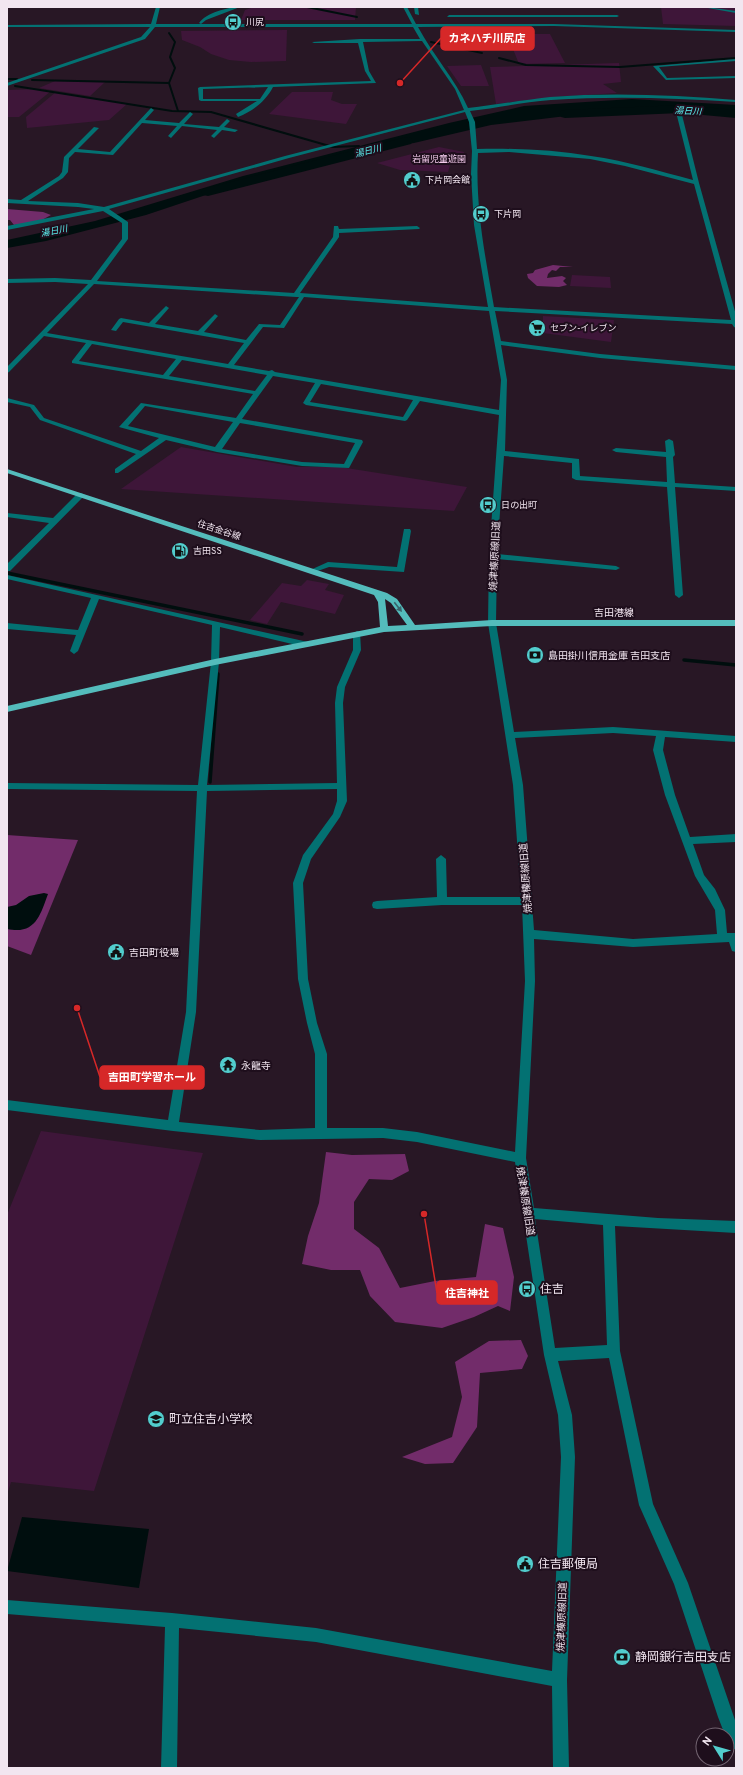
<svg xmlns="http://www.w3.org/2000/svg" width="743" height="1775" font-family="Overpass,'Noto Sans JP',sans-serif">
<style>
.green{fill:#3e1639}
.forest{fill:#722c6a}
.water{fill:#000e0e}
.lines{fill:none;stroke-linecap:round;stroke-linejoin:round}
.stream-far1{stroke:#000e0e;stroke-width:2}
.stream{stroke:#000e0e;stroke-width:3.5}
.river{fill:#000e0e;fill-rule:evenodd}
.minor{fill:#037172;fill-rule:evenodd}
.major{fill:#54bcbc;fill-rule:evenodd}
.oneway{fill:#39656c}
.labels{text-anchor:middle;stroke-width:4;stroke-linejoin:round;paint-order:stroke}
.far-poi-label{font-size:9px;fill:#f2e6f0;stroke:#1e0e1c;text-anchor:start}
.far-water-label{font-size:9px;font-style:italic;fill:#5df3f3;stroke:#1e0e1c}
.far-park-label{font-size:9px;fill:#f3cbec;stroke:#1e0e1c}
.far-street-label{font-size:9px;fill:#f2e6f0;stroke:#1e0e1c}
.street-label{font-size:10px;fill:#f2e6f0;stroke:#1e0e1c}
.poi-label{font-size:10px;fill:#f2e6f0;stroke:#1e0e1c;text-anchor:start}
.near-poi-label{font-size:12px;fill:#f2e6f0;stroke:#1e0e1c;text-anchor:start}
.leader{fill:none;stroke:#d62828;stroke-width:1.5}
.callout-dot{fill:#d62828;stroke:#1e0e1c;stroke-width:1.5}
.callout{fill:#d62828;stroke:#d62828;stroke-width:1.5}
.callout-label{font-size:11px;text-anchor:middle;font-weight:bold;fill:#fff}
</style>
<rect width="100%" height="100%" fill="#281725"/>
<g class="green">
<path d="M254 7H356L355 20H241L245 10Z"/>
<path d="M661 7 736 8V26L663 24Z"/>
<path d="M287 30 286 61 251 62 229 60 211 54 200 47 182 40 181 31Z"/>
<path d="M507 34H550L565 63 519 64Z"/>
<path d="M619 63 621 82 603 84 617 93 555 97 496 104 490 67Z"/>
<path d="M481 65 489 86H461L447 66Z"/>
<path d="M55 81 105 82 90 96 39 88Z"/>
<path d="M36 89 51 91 19 117H7V90Z"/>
<path d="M56 92 127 104 109 120 27 128 26 117Z"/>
<path d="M292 92H333L331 100 342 104H357L346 124 269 114Z"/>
<path d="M439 147 464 152 463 160 451 162 448 172 400 170 377 163Z"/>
<path d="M572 275 610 277 611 288 570 286Z"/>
<path d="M543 316 614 320 611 342 543 333Z"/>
<path d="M181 447 297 467H340L467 487 454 511 121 489Z"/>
<path d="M307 580 329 584 325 590 344 595 335 614 281 602 267 624 250 620 282 583 301 586Z"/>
<path d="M41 1131 203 1153 94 1491 11 1482 7 1495V1215Z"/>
</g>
<g class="forest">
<path d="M7 209 43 212 51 215 40 221 14 225 10 220H7Z"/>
<path d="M553 265 573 267H560L556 271 552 270 548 274 547 278 562 276 566 278 563 281 567 285 559 287 537 286 528 278 527 274 533 273 535 270Z"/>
<path d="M7 835 78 840 31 955 7 946Z"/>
<path d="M326 1152 352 1155 405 1154 409 1171 392 1180 369 1179 354 1202V1229L379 1248 400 1288 435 1281 476 1277 485 1224 503 1228 514 1277 510 1311 498 1306 474 1317 442 1328 395 1322 370 1296 360 1270H331L302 1264 308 1236 319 1203Z"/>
<path d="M521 1340 528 1356 522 1369 480 1373 477 1427 453 1463 425 1464 402 1457 452 1437 462 1397 455 1362 489 1341Z"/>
</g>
<g class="water">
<path d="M632 99 736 105V115L667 107 600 112 491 125 414 143 374 149 269 174 146 215 46 241 7 248V240L95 221 243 176 449 123 524 106Z"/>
<path d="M44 893 48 894C40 916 35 935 7 929V907L16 905 29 896Z"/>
<path d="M22 1517 149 1529 139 1588 7 1571Z"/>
</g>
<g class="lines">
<g class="stream-far1">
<path d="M307 7 357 17"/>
<path d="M169 33 175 42 170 57 175 68 169 83 178 111"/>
<path d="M431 42 482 53"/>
<path d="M499 58 526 65 620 67 736 58"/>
<path d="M7 79H17"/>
<path d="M32 80 169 83"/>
<path d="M15 86 172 111 211 112 333 147 359 146"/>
</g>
<g class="stream">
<path d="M7 573 302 634"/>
<path d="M684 660 736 665"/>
<path d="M210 782 218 674"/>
</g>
<g class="river">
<path d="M681 105 736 110V118L681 113 565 118 561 117 559 114 561 111 565 110Z"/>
<path d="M406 137 411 138 413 141 411 144 208 196 203 195 201 192 203 189Z"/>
</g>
<g class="minor">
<path d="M156 7H160L156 24H201L199 23C206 13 228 7 240 7L206 20 201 24H412L403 7H407L416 24H554L736 30V32L554 26 418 27C433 55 455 79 468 108 495 105 523 100 550 97 612 92 674 95 736 100V102C674 98 613 96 551 100 524 102 497 108 470 111L475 122 477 149C515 148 554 150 591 156 626 161 659 171 693 180L677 116 682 115 699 183 736 315V328L734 327 732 324 495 311 501 341 600 354 736 366V370L600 358 501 345 507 380 505 451 579 459 580 476 667 482 666 457 616 452 612 450 616 448 666 452 665 441 669 439 673 441 675 455 673 457 675 483 736 487V491L675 487 683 595 679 598 675 595 667 487 576 480 572 478V463L504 456 497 554 616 566 620 568 616 570 497 559 496 623 514 732 613 727 736 736V742L665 737 663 750 675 795 690 837 736 834V842L693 844 704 875 715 889 725 910 727 933H736V952L732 951 729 942 633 947 534 939 535 981 526 1158 534 1208 658 1218 736 1221V1233L615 1226 620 1351 653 1504 688 1583 736 1723V1750L731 1747 727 1735H725L718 1717 674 1584 639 1505 609 1358 558 1361 572 1415 575 1457 567 1680 569 1768H553L552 1686 316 1642 179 1628 177 1768H161L165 1627 7 1614V1600L172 1613 316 1628 552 1671 561 1457 558 1415 544 1355 515 1162 417 1142 383 1138 260 1140 173 1131 7 1110V1100L168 1120 186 1012 197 791 7 789V783L198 785 211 662 212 625 99 599 78 651 74 654 70 651 76 635 7 629V623L78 630 91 598 7 579V575L308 642V646L305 647 220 627 219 662 207 785 337 783 335 703 337 687 353 650V634L357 631 360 632 361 650 345 687 343 703 347 801 340 817 311 859 303 883 308 979 317 1023 327 1054V1128H383L417 1132 515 1152 525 981 522 905H442L377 909 373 908 372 905 373 902 377 901 437 897 436 859 441 855 446 859 447 897H521L513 785 488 623 489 556 499 415 420 401 407 420 405 421 306 405 303 403 315 383 273 376 242 419 362 440 363 442 349 468 302 466 217 452 166 440 118 473H115V469L136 454 40 420 30 407 7 402V398L34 405 44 418 141 451 159 438 119 427 141 403 236 418 253 394 72 363V361L86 343 44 336 9 372 7 373V367L88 284 55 282 7 283V279L55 278 91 280 122 239V223L103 211 7 230V226L94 209 78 207 7 203V199L21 200 59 176 62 172 64 157 94 127 99 128 78 149 110 152 151 108 154 110 145 120 179 123 190 112 193 114 184 124 219 127 227 119 230 121 224 127 238 130 235 132 222 130 214 138 211 136 217 130 182 126 171 138 168 136 177 126 142 123 113 155 75 152 69 158 68 172 63 178 28 201 78 203 104 207 285 156 464 110 455 89 422 41 363 42 369 71 376 83 273 87C266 101 253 111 238 117L236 114 257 101H201L199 100 198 88 200 87 371 81 365 71 358 43H314L312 42 360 39H420L413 27H155L145 39 7 86V83L141 37 150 27H7V25L151 24ZM268 87 260 99H203V89ZM465 112 469 122 472 151 471 174 474 225 488 307 300 293 339 237V233L419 229 420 228 417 226 339 229 338 226H334L333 237 294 293 97 281 128 239V222L109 209 289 158ZM509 152 590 159 625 166 694 184 731 320 494 307C485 256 475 205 478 153ZM94 284 296 297H299L280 325 259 324 246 340 204 332 218 316 215 314 198 331 155 324 169 308 166 306 149 323 121 318 119 319 111 330 116 331 123 322 244 343 228 364 47 333ZM304 297 489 311 501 380 499 410 275 372 272 370 269 371 234 365 263 327 284 328ZM92 344 176 359 163 375 79 361ZM182 360 267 375 255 391 169 376ZM321 384 413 400 403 417 310 402ZM145 406 233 422 215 447 128 426ZM240 423 355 443 344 464 302 462 222 449ZM613 733 656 736 653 750 665 795 695 876 715 910 717 934 633 939 534 930 523 785 515 738ZM337 789V801L333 814 303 855 293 883 298 979 307 1023 315 1054V1128L260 1130 179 1122 196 1012 207 791ZM535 1219 603 1225 607 1345 555 1348Z"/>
<path d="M414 7H418L419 15 415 14Z"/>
<path d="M706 7 736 11V13L708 8Z"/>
<path d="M449 15H617L619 16 617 17H447Z"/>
<path d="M736 59V61L659 67 667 78 736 76V78L666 80 653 66Z"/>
<path d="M78 493H81L85 495 10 571H7V564L49 523 7 517V513L53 518Z"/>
<path d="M404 529H410L411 531 404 572 329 567 312 573 308 571 328 562 397 567Z"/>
</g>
<path class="major" d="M7 469 387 593 397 599 415 625 492 620H736V626H492L384 632 215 665 7 712V706L215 659 380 627 378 602 374 595 7 473ZM385 599 391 603 407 625 388 626Z"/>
</g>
<defs><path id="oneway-solid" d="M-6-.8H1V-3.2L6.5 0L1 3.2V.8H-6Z"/></defs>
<use class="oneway" href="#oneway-solid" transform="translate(398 607) rotate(52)"/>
<defs>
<g id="bus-disc" transform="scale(0.9)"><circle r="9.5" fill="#52cdcd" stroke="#1e0e1c"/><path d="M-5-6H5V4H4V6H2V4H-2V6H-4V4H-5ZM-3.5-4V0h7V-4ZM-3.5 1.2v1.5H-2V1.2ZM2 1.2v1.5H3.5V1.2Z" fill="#111"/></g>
<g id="civic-disc" transform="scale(0.9)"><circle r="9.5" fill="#52cdcd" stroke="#1e0e1c"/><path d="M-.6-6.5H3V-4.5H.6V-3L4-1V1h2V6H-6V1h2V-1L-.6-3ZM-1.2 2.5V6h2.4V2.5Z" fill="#111"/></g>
<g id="supermarket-disc" transform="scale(0.9)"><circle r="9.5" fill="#52cdcd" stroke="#1e0e1c"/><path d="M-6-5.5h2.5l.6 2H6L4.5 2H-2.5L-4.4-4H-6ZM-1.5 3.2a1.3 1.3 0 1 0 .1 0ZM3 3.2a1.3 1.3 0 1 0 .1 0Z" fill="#111"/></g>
<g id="fuel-disc" transform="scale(0.9)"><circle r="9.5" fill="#52cdcd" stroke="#1e0e1c"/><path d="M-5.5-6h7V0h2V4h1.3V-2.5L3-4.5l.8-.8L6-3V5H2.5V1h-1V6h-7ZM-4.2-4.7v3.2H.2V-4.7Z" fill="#111"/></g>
<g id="bank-disc" transform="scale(0.9)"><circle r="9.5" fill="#52cdcd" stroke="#1e0e1c"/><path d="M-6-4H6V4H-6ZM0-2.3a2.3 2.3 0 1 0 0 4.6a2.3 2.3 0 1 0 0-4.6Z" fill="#111"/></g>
<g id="temple-disc" transform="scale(0.9)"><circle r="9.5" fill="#52cdcd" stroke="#1e0e1c"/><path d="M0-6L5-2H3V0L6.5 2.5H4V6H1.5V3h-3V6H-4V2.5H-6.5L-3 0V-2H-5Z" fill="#111"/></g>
<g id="school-disc" transform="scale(0.9)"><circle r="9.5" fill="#52cdcd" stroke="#1e0e1c"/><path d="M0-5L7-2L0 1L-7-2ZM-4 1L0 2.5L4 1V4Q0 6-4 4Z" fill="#111"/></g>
</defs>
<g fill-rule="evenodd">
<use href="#bus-disc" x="233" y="22"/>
<use href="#civic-disc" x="412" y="180"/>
<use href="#bus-disc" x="481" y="214"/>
<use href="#supermarket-disc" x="537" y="328"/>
<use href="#bus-disc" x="488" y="505"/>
<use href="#fuel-disc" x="180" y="551"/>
<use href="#bank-disc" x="535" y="655"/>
<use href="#civic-disc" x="116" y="952"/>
<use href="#temple-disc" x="228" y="1065"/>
<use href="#bus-disc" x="527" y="1289"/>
<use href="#school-disc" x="156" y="1419"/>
<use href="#civic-disc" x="525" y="1564"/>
<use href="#bank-disc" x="622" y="1657"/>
</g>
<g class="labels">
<g class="far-poi-label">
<text x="246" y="25">川尻</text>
<text x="425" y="183">下片岡会館</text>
<text x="494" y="217">下片岡</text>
<text x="550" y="331">セブン-イレブン</text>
<text x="501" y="508">日の出町</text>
<text x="193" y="554">吉田SS</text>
</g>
<g class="far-water-label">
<text transform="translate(688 111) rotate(3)" y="3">湯日川</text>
<text transform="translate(368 151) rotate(-14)" y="3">湯日川</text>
<text transform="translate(54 231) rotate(-11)" y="3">湯日川</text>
</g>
<g class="far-park-label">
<text x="439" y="162">岩留児童遊園</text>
</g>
<g class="far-street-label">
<text transform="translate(219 530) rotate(18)" y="3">住吉金谷線</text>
</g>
<g class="street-label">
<text transform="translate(494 556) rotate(-87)" y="4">焼津榛原線旧道</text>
<text x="614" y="616">吉田港線</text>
<text transform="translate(525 878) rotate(-94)" y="4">焼津榛原線旧道</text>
<text transform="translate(526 1201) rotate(81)" y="4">焼津榛原線旧道</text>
<text transform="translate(561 1617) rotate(-88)" y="4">焼津榛原線旧道</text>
</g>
<g class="poi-label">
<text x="548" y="659">島田掛川信用金庫 吉田支店</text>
<text x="129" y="956">吉田町役場</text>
<text x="241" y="1069">永龍寺</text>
</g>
<g class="near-poi-label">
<text x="540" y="1293">住吉</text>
<text x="169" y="1423">町立住吉小学校</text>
<text x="538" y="1568">住吉郵便局</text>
<text x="635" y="1661">静岡銀行吉田支店</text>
</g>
</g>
<path class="leader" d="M400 83L441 38M77 1008L100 1077M424 1214L437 1293"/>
<g class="callout-dot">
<circle cx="400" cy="83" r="4"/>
<circle cx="77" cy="1008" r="4"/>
<circle cx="424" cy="1214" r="4"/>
</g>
<g class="callout">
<rect x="441" y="27" width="93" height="23" rx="4"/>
<rect x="100" y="1066" width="104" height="23" rx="4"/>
<rect x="437" y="1281" width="60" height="23" rx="4"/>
</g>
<g class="callout-label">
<text x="487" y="42">カネハチ川尻店</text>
<text x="152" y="1081">吉田町学習ホール</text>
<text x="467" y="1297">住吉神社</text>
</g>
<rect width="743" height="1775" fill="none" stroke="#f2e6f0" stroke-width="16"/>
<g transform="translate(715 1747) rotate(307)"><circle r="19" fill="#1e0e1c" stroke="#736471"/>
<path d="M0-3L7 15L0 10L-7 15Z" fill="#52cdcd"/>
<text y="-6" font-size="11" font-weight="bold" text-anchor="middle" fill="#f2e6f0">N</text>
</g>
</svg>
